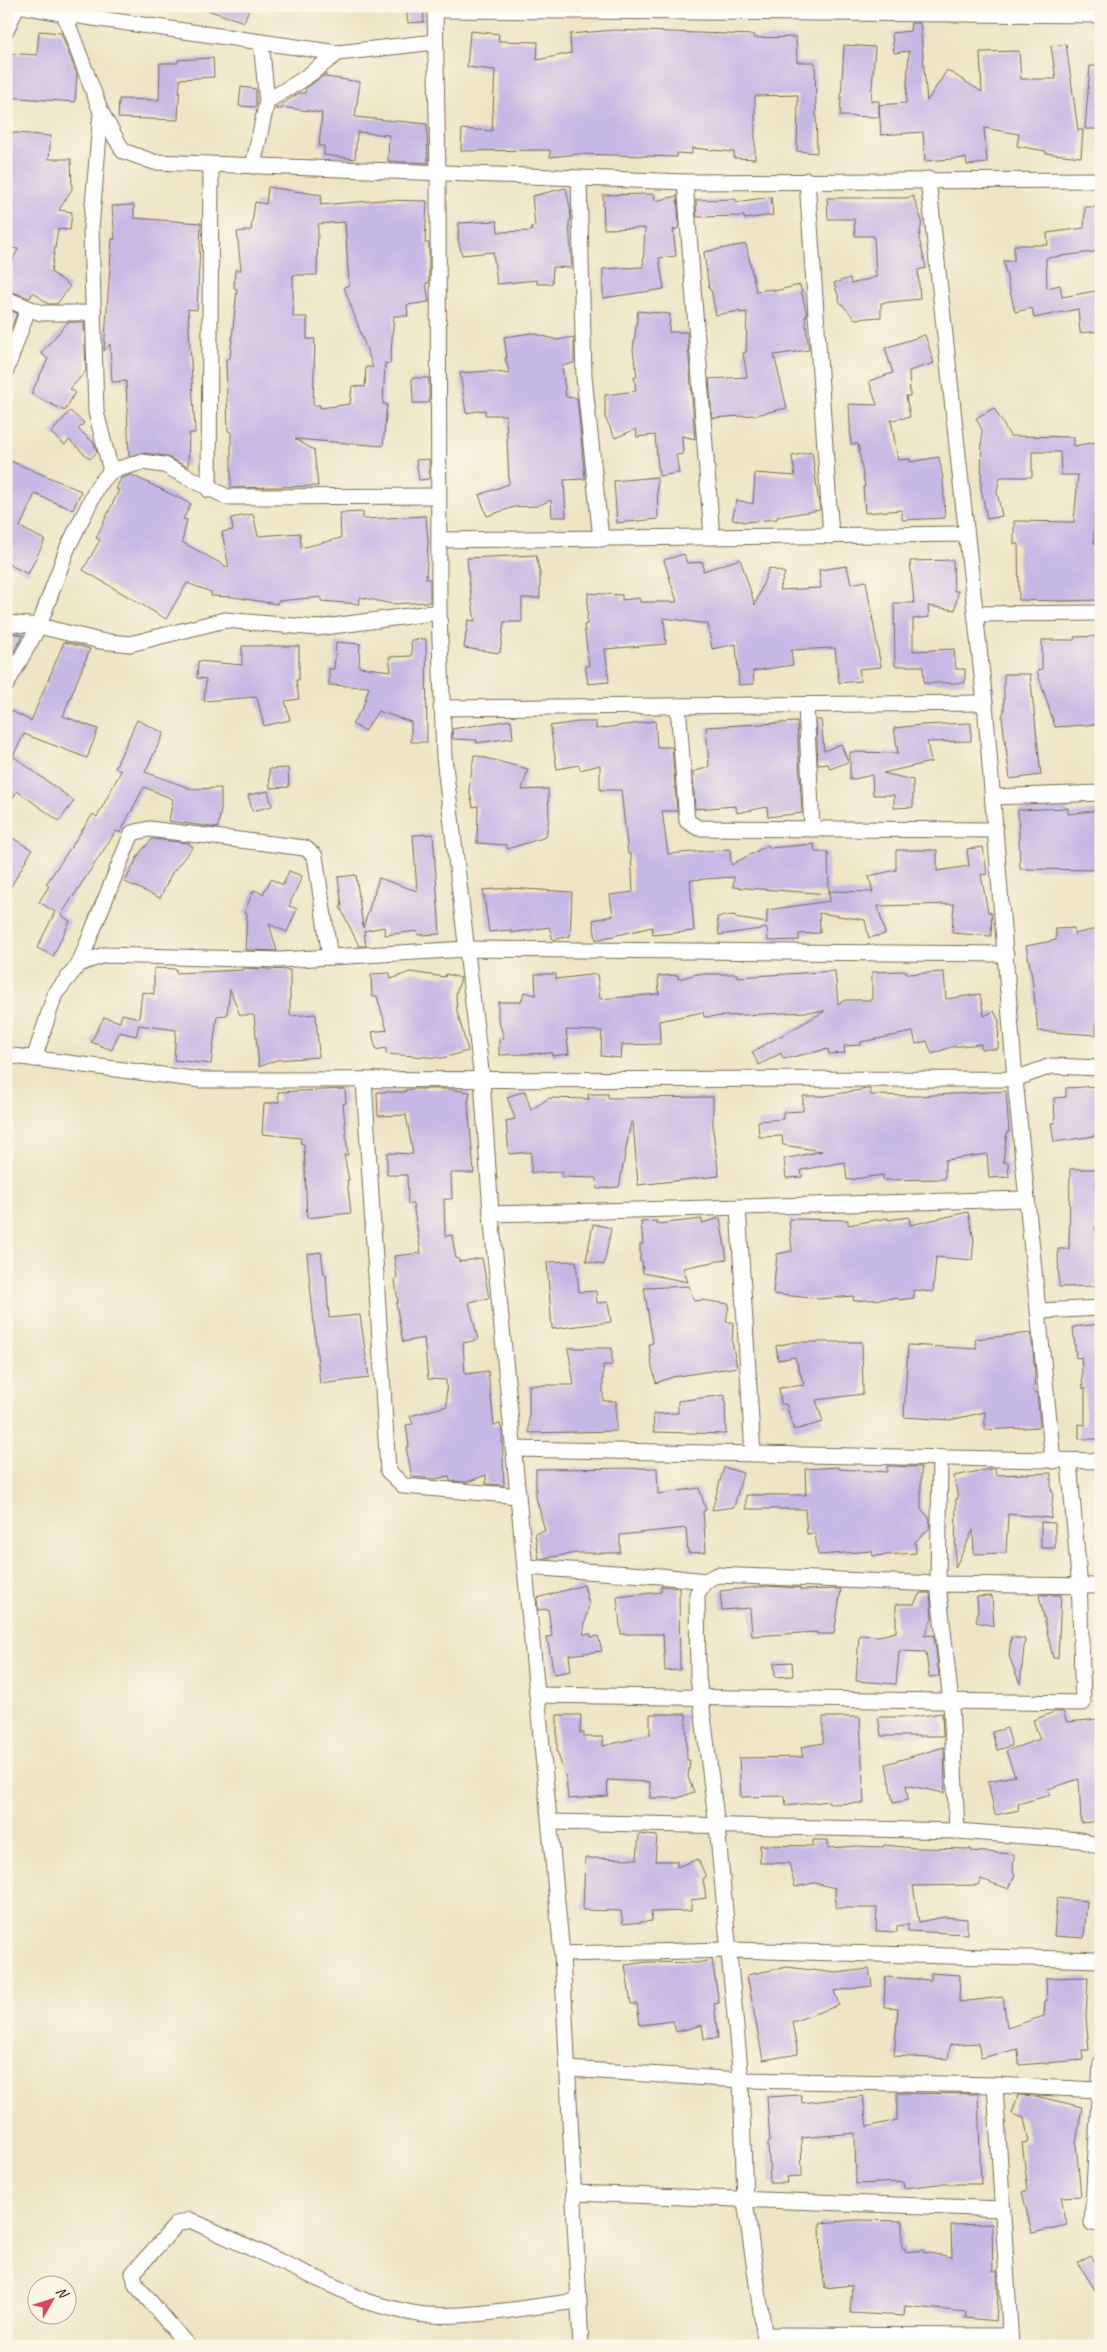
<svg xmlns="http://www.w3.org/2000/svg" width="1107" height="2352" font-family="Caveat,sans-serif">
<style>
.building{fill:#c6b8e4;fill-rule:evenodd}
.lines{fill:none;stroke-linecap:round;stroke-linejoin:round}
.minor-casing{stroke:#796b58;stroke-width:17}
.minor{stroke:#fff;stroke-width:15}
</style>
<rect width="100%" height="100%" fill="#fcf5e5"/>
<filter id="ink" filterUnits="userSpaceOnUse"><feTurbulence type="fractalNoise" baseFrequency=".02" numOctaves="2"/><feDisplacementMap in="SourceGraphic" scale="10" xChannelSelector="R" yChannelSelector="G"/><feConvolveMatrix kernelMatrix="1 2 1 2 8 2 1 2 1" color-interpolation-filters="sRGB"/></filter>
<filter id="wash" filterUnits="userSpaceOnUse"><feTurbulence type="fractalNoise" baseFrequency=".0096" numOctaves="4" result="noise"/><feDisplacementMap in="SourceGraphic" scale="20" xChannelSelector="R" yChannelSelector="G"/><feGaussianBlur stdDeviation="1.12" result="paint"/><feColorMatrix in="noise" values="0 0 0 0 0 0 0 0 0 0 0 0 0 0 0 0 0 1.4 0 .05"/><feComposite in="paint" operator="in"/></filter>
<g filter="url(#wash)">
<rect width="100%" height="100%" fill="#ede5c5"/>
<g id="blocks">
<g class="building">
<path d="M204 6H250L244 22 204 9Z"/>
<path d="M406 6H423L424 22 408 23Z"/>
<path d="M911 23H920L927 101 947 70 982 92 980 52 1019 51 1021 79H1056L1051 46 1066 44 1078 130H1083L1081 157 1045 153 1046 151 1017 146 1019 134 984 128 987 163 967 165 966 158 925 161 923 132 881 135 879 105 906 103 909 51 894 53 892 33 910 31Z"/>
<path d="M614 30 754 35V38L796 37 797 62H815L817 153 797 151 798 95 755 96V159L734 158V152L692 148V154L677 153V157L579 154 550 157V150L461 151 462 129 492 131 495 70 467 67 470 31 499 34 498 41 538 42 537 60 571 53 570 34Z"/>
<path d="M39 31 61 33 77 75 75 102 6 97 7 53 37 55Z"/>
<path d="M844 45 875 47 871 101H879V117L840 116Z"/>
<path d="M213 58 214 77 180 79 178 120 118 118 119 99 159 100 160 63H178V60Z"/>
<path d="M1090 66H1101V129H1085Z"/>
<path d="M326 74V77L360 82 355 117 427 124 428 163 388 161 389 135 357 132 355 159 324 155V146H319L322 113 282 107V109H275L299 93H305L306 88Z"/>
<path d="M241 87 256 89V107L239 106Z"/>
<path d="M6 132 51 136 49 159H71L72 189 59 210 72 212 70 230 58 229 51 272 70 286 57 304H48L33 292 30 298 6 290V273L18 249 6 247Z"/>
<path d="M268 187 322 195 320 205 382 200 427 201 425 243H429V283H426L429 302 407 305 408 316H394L390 364 385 363 383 404H387L383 446 295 439 314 450 318 486 231 488V432L228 431 226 359 230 358 237 289 234 288 235 270H241L237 232 251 230 255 202 266 204ZM345 222 349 285 344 287 373 367H366L365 387 352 386 350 404 320 408V405H313L315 339H307V317H293V275H317L318 224Z"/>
<path d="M566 188 570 207 571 220 569 221 572 268 553 267 552 284H537V280L497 284 493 252 462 255 458 240 459 223 497 221 498 232 532 231 531 227 535 226 532 196Z"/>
<path d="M654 194 655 201 677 196 679 228 673 230 676 256 659 258 664 289 603 298V269L643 267 645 228 604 229 603 195Z"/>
<path d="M913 196 922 221 919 238 926 268 918 270 920 299 881 303V317L855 319 840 302 834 283 850 278 851 284 876 277 874 236H855L854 219H828L827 198H906Z"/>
<path d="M771 197 773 215 744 219V216L697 217 696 200 736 199V202Z"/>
<path d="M134 205V218L201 223 197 310 188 309 195 433H189L188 467 165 456 143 453 129 456 126 381 112 382 110 344 104 351 112 239H115L112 206Z"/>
<path d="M1085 207H1101V251L1046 258 1047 288 1060 285 1062 297 1101 290V331L1080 333 1078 309 1034 318 1032 308 1015 312 1003 261H1014V245H1048L1047 233 1084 228Z"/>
<path d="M746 244 756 291 774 289V291L800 285 807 315 805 317 809 350 774 355 787 408 756 415 712 418 709 379 747 377 743 353 746 352 747 312 740 313V311L716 315 711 290 709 289 704 252Z"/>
<path d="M6 309 17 313 6 342Z"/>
<path d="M638 311 670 314 669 332H687L695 439 682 436 683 454 676 455 679 473 659 476 655 435 637 437 636 429 615 438 605 417V395L636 391 634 377H637L633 350Z"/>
<path d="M68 322H84L86 371 70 389 75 392 65 411 31 394 48 359 41 353Z"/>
<path d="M532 333 558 340 574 337V363L562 366 566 397 577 398 585 479 564 480 566 517H552L551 500 537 506 514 507 487 516 479 495 509 484 506 415H485V410L466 413 460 373 490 371 510 374 505 358H507L504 337Z"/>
<path d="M925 335 934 363 909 371 910 396H906L910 417 891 420 898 460 910 459V462L939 457 943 479 945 518 902 520V510L865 513 863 487H865L858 444H851L849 404 877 405 869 381 893 373 885 348Z"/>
<path d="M412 378H429V403H413Z"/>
<path d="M994 408 1010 436 1074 437V446L1101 441V514H1094V543H1101V600L1061 601 1019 600 1018 544H1014V521L1074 522 1078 475H1061L1060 452H1032V477H1000L997 492 1002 516 987 519 981 488 982 430 976 418Z"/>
<path d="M70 411 84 423 78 429 94 443 97 452 90 459 69 440 65 445 51 433Z"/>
<path d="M812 452 820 510 777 517V519L745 522 732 519 737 500 753 504 755 473 795 476 792 456Z"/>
<path d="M6 459 81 491 73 510 35 494 20 527 45 540 28 574 6 563Z"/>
<path d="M429 459V479L419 480 416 460Z"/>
<path d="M132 475 191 504 183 519 187 520 182 542 229 568 222 532 233 530 231 518 253 514 258 536 300 533 301 548 341 538 340 513 363 512V519L426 516 428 542 426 579H430V602L392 604 360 597 359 604 321 601V597L278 601 277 604 233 597 211 596V592L187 583 166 619 83 570 100 540 96 538 119 490 116 489 121 478Z"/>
<path d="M657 477 658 519 617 523 614 481Z"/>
<path d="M684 554 687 563 703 562V571L740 559 755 605 769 568 785 573 779 590 821 588 819 570 847 566 851 584 866 581 881 667 859 669 861 681 839 683 835 648 791 650 793 665 753 671 754 684 739 685 736 644 712 649 708 624 664 618 666 644 605 649 609 682 588 684 585 666H589L584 625 587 624 588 593 622 595V600L639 598 640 602H677L664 560Z"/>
<path d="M536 555 540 573V598H522V622H504L500 653 464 648 468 620 475 621 469 583 467 558Z"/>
<path d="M953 560 954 591H958L955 610 928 606 929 617 913 619V651L954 649 956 669H965V683H924L923 666H895L894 603H914L910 561Z"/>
<path d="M6 632 23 635 6 665Z"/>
<path d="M1101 636V724L1055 727 1037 671 1042 669V640H1075V637Z"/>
<path d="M426 639 427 742H411V722L378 711 365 731 352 724 363 707 369 687 329 685V669H334L336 642 360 644 359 667 391 671 389 657 412 656 411 640Z"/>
<path d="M64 642 90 649 63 716 98 729 87 758 24 734 13 756 74 801 59 821 17 791 6 809V708L31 721Z"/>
<path d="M242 646H299V680H296L299 699 285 701 290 720 264 726 257 697 204 701 206 679 197 678 198 661 242 665Z"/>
<path d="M1004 674H1030L1041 775 1010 779 1002 717 1004 711Z"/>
<path d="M137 720 164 733 145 772 192 789 221 788V809L218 828 169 821 173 799 144 787 120 833 116 831 61 915 70 921 53 956 37 948 55 912 39 902 49 886 46 884 93 814 97 817 121 771 115 768Z"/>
<path d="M511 720 513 738 476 743 477 740 453 739 452 729Z"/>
<path d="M816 720H821L824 751 841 744 848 762 830 769 828 764 818 765Z"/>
<path d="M655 721 657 747H672L677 811H662L668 854 730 849 731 865 768 845 770 848 814 844 815 852H828L829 894 733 887 734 877 690 880 694 931 653 935 652 927 596 940 593 920 613 916 610 895 633 892 631 854H628L621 790H600V765L580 770 579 765 557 769 550 726 578 722H596V729Z"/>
<path d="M797 722 802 813 768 817 767 807 737 813 736 806 695 809 693 772 709 767 706 727Z"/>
<path d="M971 723V741L927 742 931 762 883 773 913 780V807L894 808V795H873L872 775 850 780V752L898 753 894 728 921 725Z"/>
<path d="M474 755 528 769 522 790 548 789 549 819 546 837 507 849V845L477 843 478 806 473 807 469 789Z"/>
<path d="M288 768 289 787 270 788 269 769Z"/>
<path d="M268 791 272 806 252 811 248 795Z"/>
<path d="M1068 808V814L1101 810V870L1020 869 1018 810Z"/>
<path d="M6 834 32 850 6 895Z"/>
<path d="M433 834 440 934 418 935 417 931 385 935 384 927 364 931 366 946H359L340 907 342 906 338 877 356 875 363 928 379 878 417 891 413 835Z"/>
<path d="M152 839 188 843 193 847 172 873 160 898 125 882 139 854Z"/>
<path d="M983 847 987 874 981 875 988 912 992 913 991 936 952 933 954 904 878 906 885 934 869 938 865 920 819 913 820 933 799 934V940L768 941 767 928 719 935 717 917 735 915V918L767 923V910L830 901 829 891 873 892 869 876 896 870V850H937V871L969 866 967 849Z"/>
<path d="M289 871 302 876 289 906 297 909 287 932 269 924 277 951 245 950 247 914 244 913 254 890 263 894 271 879 283 885Z"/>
<path d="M508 888 572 892 570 936 553 940 549 927 511 933V930L489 932 483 890Z"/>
<path d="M1074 928V934L1101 928V1019L1097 1018 1096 1035 1038 1031 1032 977 1026 946 1056 940V929Z"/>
<path d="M154 968 176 969V973L244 970V968L290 970V1016L316 1014 319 1057 276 1060 259 1067 254 1015H240L230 989 227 1015 217 1016 211 1064 174 1060 176 1030 139 1025 136 1036 119 1032 112 1050 91 1042 104 1017 120 1022 122 1014 139 1018 142 992 154 994Z"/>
<path d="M835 971 838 1004 845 1000H872V972L907 971V974L944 972 946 999 980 994 984 1016 994 1011 999 1021 998 1049H981V1044L951 1047 932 1054 927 1041 916 1044 913 1032 861 1042V1045L844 1046 845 1053 829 1054 828 1049 783 1059 781 1053 759 1065 752 1052 825 1011 704 1017 703 1012 659 1021 660 1044 622 1045 621 1058 601 1056 602 1031 566 1030 569 1054 552 1056V1053L499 1055V1039L504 1038 498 1019V1002H521L524 992 536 995 535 974H556V979L597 974 600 999 659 994 658 976 678 975V979L697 974H737V977Z"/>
<path d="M410 972 445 977 446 974 461 978 456 994 457 1011 468 1051 442 1058 386 1054V1048L376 1050 372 1032 387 1030 377 996H372L371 974 390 973 391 979Z"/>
<path d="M1101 1086V1108H1097L1101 1135 1054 1142 1051 1123H1055L1054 1098 1066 1097V1088Z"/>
<path d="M345 1089 346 1103 343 1104 348 1155H344L349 1180H347L351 1213 307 1218 304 1144 300 1143 301 1138 262 1134 264 1104 279 1102 278 1092Z"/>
<path d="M412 1089H449L470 1092 468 1103 474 1173H451L452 1199H444L445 1236 452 1235 456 1259H459V1262L482 1258 489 1298 469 1302 478 1340 463 1343 465 1374 488 1371 494 1425 500 1424 502 1431 504 1485 486 1484V1475L467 1482 450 1481 449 1476 435 1479 412 1477 406 1447 409 1446 406 1425 413 1424 410 1416 447 1406 446 1380 428 1379 424 1338 403 1342 396 1303H398L395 1279 397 1278 394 1256 421 1253 413 1204H408L407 1175H387V1153L413 1154 406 1115 378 1116 377 1092H405V1090Z"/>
<path d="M866 1089H870L871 1095 917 1096 1006 1091 1009 1132H1007L1003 1162H1008L1009 1177 989 1178 987 1154 945 1160V1179L883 1180V1175L847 1180 845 1162 801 1170 802 1177 786 1178 784 1159 822 1151 783 1145 782 1136 759 1137 758 1121 783 1119V1112L803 1111V1096H825Z"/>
<path d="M525 1091 531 1110 549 1098 589 1099 588 1094H608V1098L713 1097V1131L719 1176 638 1185 633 1122H631L619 1187 597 1189 596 1178 562 1177V1172L531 1173V1152L509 1154 506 1121 515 1119 507 1097Z"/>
<path d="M1070 1169H1096V1210H1101V1227H1095L1101 1249V1267L1097 1268 1098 1286 1059 1287 1058 1249H1069Z"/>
<path d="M968 1212 974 1240 972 1260 936 1257 933 1292 913 1290 914 1298 899 1300 898 1298 854 1301 853 1296 820 1299 773 1294 777 1254 792 1251 789 1219 848 1220V1225L888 1218V1220L909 1217 910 1225Z"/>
<path d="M720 1218 727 1259 683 1268 688 1282 643 1273 642 1261 640 1262V1244H643L641 1222 657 1221V1224L702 1219V1223Z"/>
<path d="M593 1224 611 1228 604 1265 586 1261Z"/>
<path d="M321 1252 324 1274H326L329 1318 360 1315 369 1378 320 1384 307 1254Z"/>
<path d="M576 1261 579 1292 596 1291 597 1303 608 1302 611 1322 552 1329 547 1262Z"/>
<path d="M689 1286 694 1301 702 1300 729 1304 726 1322H733L732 1342 737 1367 672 1377 656 1383 652 1367 649 1344 653 1343 644 1288Z"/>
<path d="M1101 1324V1439H1079V1424L1085 1425V1388L1083 1389 1081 1357 1076 1358 1073 1327Z"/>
<path d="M1031 1333 1035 1373 1034 1393 1037 1392 1040 1427 985 1430V1412L950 1420 904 1417 908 1345 977 1349 975 1339Z"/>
<path d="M794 1342H862L863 1394 816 1400 823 1422 794 1430 786 1404H781L779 1388 804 1385 795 1357 778 1360 776 1346Z"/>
<path d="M568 1348H612V1365H603V1401H616V1431L529 1433V1385H574Z"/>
<path d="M725 1395 726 1434 654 1432 653 1414 678 1413V1401Z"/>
<path d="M887 1466 921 1467V1509L930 1519 929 1529 915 1542 916 1553 873 1556 872 1551 818 1555 815 1533 807 1534 805 1509H746V1495H806L805 1469 839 1467V1469L887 1472Z"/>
<path d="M724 1467 743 1473 734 1507 712 1510Z"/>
<path d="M657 1468 658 1494 699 1488 706 1510 703 1511 706 1552 688 1553 686 1528 620 1535V1553H576L539 1559 535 1533 545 1531 536 1497V1469Z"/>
<path d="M995 1468 996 1475 1051 1473V1491H1053L1051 1518 1008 1514 1006 1553 974 1554 973 1530 955 1568 956 1499H958L954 1476Z"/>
<path d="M1041 1522 1055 1523V1548H1041Z"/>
<path d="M584 1585 589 1604 583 1634H591V1637L598 1636 602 1651 569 1655 571 1671 554 1674 547 1637 552 1636 548 1609 538 1610 537 1598Z"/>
<path d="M661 1586 679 1588 680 1670 665 1671 663 1634H621L617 1597 661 1592Z"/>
<path d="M767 1586 800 1588V1590L841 1589 834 1634H817V1632L752 1636 750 1608 722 1610 720 1591Z"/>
<path d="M920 1593H930L932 1619 924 1636 934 1635 939 1676 929 1677 926 1652 899 1651 896 1684 856 1681 859 1635 879 1636 896 1632V1604H914Z"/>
<path d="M1039 1595H1061L1058 1658H1053Z"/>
<path d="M992 1596 994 1626 976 1622 978 1612 977 1597Z"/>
<path d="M1011 1637 1025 1639 1020 1684 1009 1656Z"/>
<path d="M792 1662 793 1676 775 1677 774 1663Z"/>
<path d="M1054 1712H1063L1067 1722 1100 1719 1101 1735H1098L1101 1752V1821L1081 1823 1079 1779 1048 1789 1050 1795 1018 1804 1019 1810 995 1815 988 1781 1015 1776 1006 1751 1040 1739 1033 1720Z"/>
<path d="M942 1713 943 1736H881L878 1717H913Z"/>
<path d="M650 1714H686L687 1760H690L688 1777 694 1792 678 1798H650V1782L607 1780 608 1796 568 1799 566 1778 557 1751V1715H581L580 1733H584V1737H603V1746L650 1735Z"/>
<path d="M823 1717H860L864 1803 829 1804V1801L786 1806 785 1796 741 1797 739 1758 803 1757 801 1747 823 1743Z"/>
<path d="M1007 1728 1012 1746 997 1750 992 1732Z"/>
<path d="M944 1747 945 1784 944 1793 906 1785 908 1800 893 1803 886 1764Z"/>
<path d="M639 1834 657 1836 655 1861H677V1867L698 1859 706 1877 703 1879 706 1898 691 1900V1911L651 1912 652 1921 623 1924 621 1911 583 1910 585 1858 637 1859Z"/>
<path d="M813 1840H828V1848L857 1846 883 1847 884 1845 914 1848 971 1849V1851L1014 1854 1013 1873 1015 1874 1009 1889 981 1879 978 1885 913 1886 919 1922 945 1917 967 1919V1934L908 1931V1924L897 1926V1932L876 1931 877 1908H836L835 1888 814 1883 795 1887 789 1863H760V1845L813 1846Z"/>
<path d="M1057 1898 1087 1901 1084 1938 1054 1936Z"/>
<path d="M712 1960 719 2003 714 2004 718 2038 704 2039 702 2025 676 2032 673 2021 640 2025 637 2004H631L625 1965 648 1962 697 1963Z"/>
<path d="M787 1967 836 1973 869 1969 872 1986 834 1991 839 2005 792 2022 798 2054 763 2060 747 1975Z"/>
<path d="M931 1973 960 1975 959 2002 1003 1997 1007 2028 1044 2016 1045 2001H1047L1046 1978 1088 1977 1086 2017 1089 2050H1082L1083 2060 1019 2065 1018 2049 981 2058 978 2043 950 2045 948 2059 894 2056 898 2008 884 2007 885 1977 931 1980Z"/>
<path d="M897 2093 978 2094 981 2184H938L904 2188 903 2182 856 2184 855 2133 801 2138 802 2176 786 2177 787 2183H770L768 2142H770L767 2097 801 2095 802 2103 863 2096 867 2127 897 2120Z"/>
<path d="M1018 2095 1036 2096 1082 2107 1076 2143 1081 2196 1061 2197 1067 2225 1032 2233 1022 2192 1028 2190 1022 2143 1029 2142 1024 2118 1012 2114Z"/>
<path d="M857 2220 902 2221V2248H905V2252L923 2250V2252L952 2257 951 2225 992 2224 993 2271H997L998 2294 996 2321 965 2318 966 2312 905 2306 904 2316 850 2313 852 2285 825 2288 821 2263 820 2223Z"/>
<path d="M1091 2256 1101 2272V2299L1078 2263Z"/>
</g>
</g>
</g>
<g filter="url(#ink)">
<use href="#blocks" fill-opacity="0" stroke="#796b58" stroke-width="1"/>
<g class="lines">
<g class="minor-casing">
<g id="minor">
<path d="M23 6 65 14 338 53 435 42"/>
<path d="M61 6 101 112 123 151 154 162 685 182 1101 180"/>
<path d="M435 6 438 173 439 612 444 757 482 1079 491 1214 562 1954 581 2346"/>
<path d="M435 10 1101 15"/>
<path d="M6 31 17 6"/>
<path d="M267 101 302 80 338 53"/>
<path d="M101 112 91 228 96 412 111 471"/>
<path d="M253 166 267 101 261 42"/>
<path d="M579 178 584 377 601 539"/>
<path d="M928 179 985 703 1015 1079 1053 1461"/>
<path d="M807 180 831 536"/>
<path d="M685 182 712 537"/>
<path d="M6 299 41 313H93"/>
<path d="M6 371 28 309"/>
<path d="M209 490 211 164"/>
<path d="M439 540 966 534"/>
<path d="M975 614 1101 613"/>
<path d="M6 623 39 626 100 641 130 644 225 620 317 628 439 612"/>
<path d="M6 685 39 626 67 549 98 486 111 471 142 462 164 465 227 497 439 496"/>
<path d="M806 705 812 829"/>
<path d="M678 706 687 821 698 828 995 830"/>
<path d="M441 708 985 703"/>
<path d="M993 797 1101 793"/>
<path d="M79 964 132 833 149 829 305 848 315 856 330 957"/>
<path d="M6 1055 201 1080 1015 1079 1051 1066 1101 1068"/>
<path d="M34 1059 55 994 79 964 104 955 280 960 467 949 1006 954"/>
<path d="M364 1080 388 1471 404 1486 518 1496"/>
<path d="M738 1207 753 1454"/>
<path d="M491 1214 1027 1199"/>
<path d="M1040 1311 1101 1308"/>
<path d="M513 1449 1101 1461"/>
<path d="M940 1458 938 1584 951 1703 957 1831"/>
<path d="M525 1567 660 1576 705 1581 717 1575 938 1584 1101 1586"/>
<path d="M705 1581 697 1594 698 1677 717 1826 741 2080 745 2201 766 2346"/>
<path d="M537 1695 1083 1703 1079 1578 1069 1461"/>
<path d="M550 1822 957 1831 1080 1840 1101 1847"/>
<path d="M562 1954 729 1950 1101 1960"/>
<path d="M1101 2063 1092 2223 1101 2224"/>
<path d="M568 2069 741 2080 995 2085 1099 2090"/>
<path d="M995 2085 1011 2346"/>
<path d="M574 2193 1003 2209"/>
<path d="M765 2335 1010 2336"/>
<path d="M188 2346 136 2285 133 2273 177 2224 190 2220 368 2302C388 2307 408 2314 428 2315 475 2318 532 2306 579 2301"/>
</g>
</g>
<use href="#minor" class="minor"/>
</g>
</g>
<rect width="1107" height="2352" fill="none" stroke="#fcf5e5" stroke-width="25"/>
<g transform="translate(52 2300) rotate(51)"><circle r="24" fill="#fcf5e5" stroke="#afa495"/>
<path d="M0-4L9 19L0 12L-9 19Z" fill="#d1495b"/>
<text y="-8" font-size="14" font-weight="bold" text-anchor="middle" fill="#3b2a1e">N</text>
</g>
</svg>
